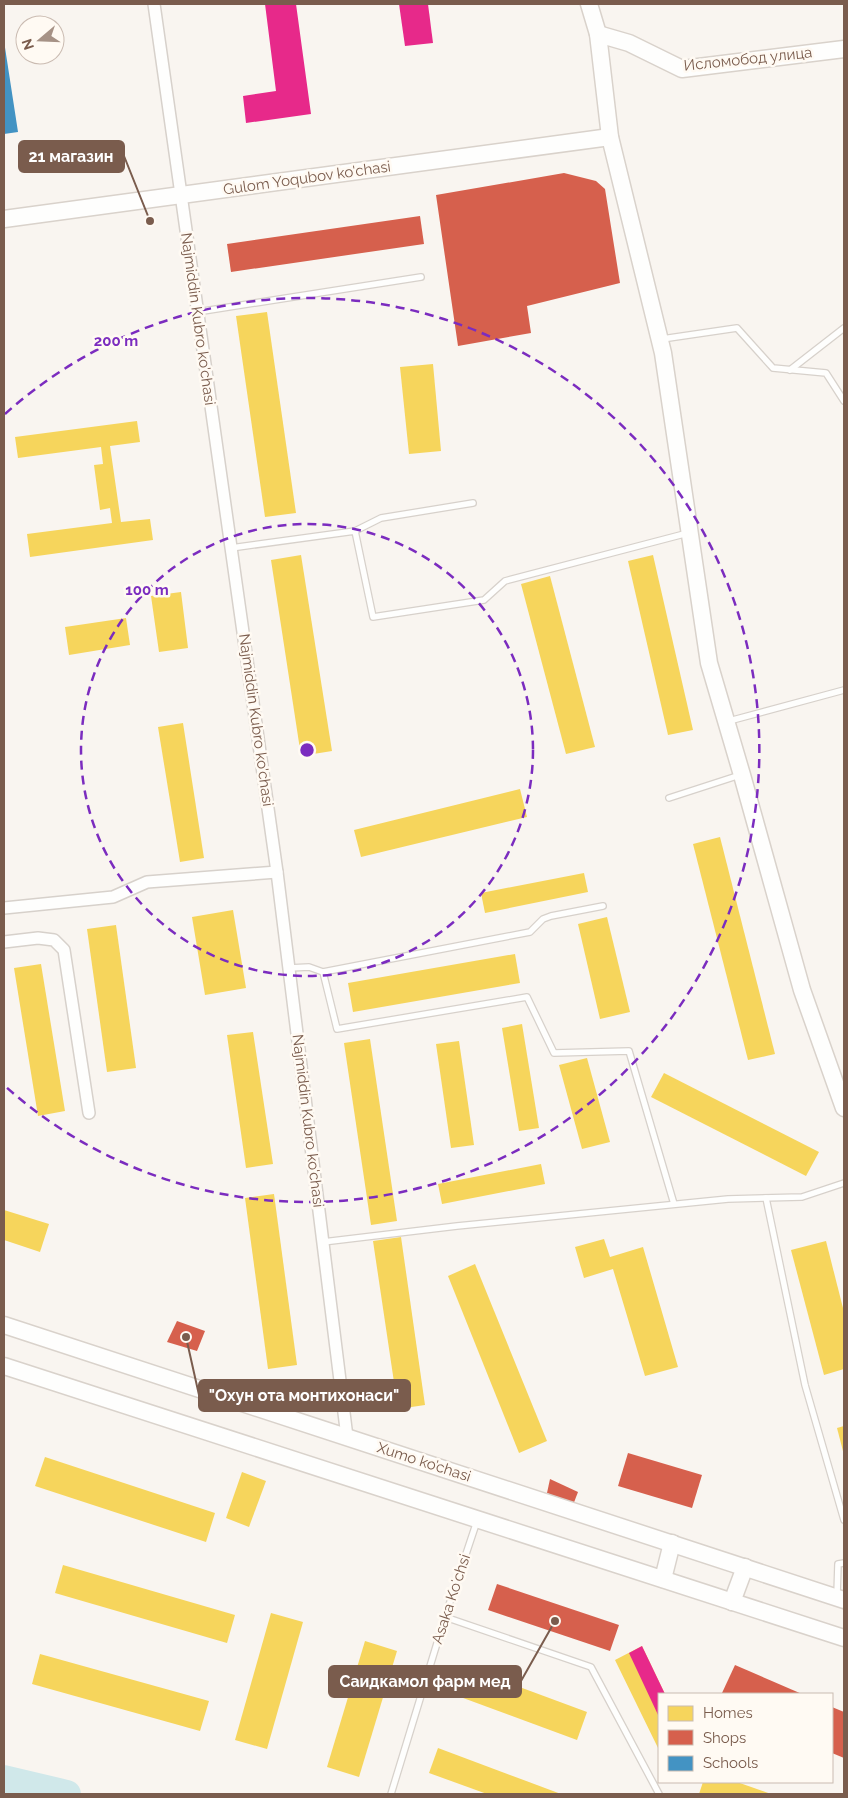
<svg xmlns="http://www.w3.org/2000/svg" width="848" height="1798" font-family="Raleway,sans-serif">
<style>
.homes{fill:#f6d55c}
.shops{fill:#d6604d}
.schools{fill:#4393c3}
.health{fill:#e7298a}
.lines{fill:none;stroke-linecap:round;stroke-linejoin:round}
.river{stroke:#d0e8ea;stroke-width:28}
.lane-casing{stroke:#d7d1cb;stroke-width:8}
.street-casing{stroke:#d7d1cb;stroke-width:14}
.secondary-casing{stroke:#d9d2cb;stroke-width:19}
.lane{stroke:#fefefd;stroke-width:5.5}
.street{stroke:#fefefd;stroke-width:11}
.secondary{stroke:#fefefd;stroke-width:16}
.ring{fill:none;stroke:#7b2cbf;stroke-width:2.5;stroke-dasharray:9 6}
.labels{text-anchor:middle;stroke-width:5;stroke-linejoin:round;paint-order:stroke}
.street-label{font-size:15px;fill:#7a5c4d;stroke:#fffaf3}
.centre{fill:#7b2cbf;stroke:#fffaf3;stroke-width:2.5}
.ring-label{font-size:15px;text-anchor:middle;font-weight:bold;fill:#7b2cbf;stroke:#fffaf3;stroke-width:5;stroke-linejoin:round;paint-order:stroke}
.leader{fill:none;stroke:#7a5c4d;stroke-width:2}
.callout-dot{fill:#7a5c4d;stroke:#fffaf3;stroke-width:2}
.callout{fill:#7a5c4d;stroke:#7a5c4d;stroke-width:2}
.callout-label{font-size:16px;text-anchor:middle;font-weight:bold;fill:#fff}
</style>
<rect width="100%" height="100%" fill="#f9f5f0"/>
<g class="homes">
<path d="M267 312 296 513 265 517 236 316Z"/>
<path d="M433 364 441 451 409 454 400 367Z"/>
<path d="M137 421 140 442 110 446 121 522 150 519 153 540 30 557 27 534 112 523 110 508 100 510 94 465 103 464 101 447 18 458 15 437Z"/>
<path d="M301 555 332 751 301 756 271 560Z"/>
<path d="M653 555 693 730 668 735 628 561Z"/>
<path d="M550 576 595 747 566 754 521 584Z"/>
<path d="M181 592 188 648 159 652 151 596Z"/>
<path d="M126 618 130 645 69 655 65 627Z"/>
<path d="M183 723 204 858 180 862 158 727Z"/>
<path d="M520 789 527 817 361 857 354 830Z"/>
<path d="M720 837 775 1054 748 1060 693 844Z"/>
<path d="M584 873 588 892 485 913 481 893Z"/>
<path d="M233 910 246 988 205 995 192 917Z"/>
<path d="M607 917 630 1012 600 1019 578 924Z"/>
<path d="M116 925 136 1068 107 1072 87 929Z"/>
<path d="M515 954 520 983 353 1012 348 983Z"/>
<path d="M41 964 65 1111 38 1116 14 968Z"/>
<path d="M522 1024 539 1128 519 1131 502 1028Z"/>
<path d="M253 1032 273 1164 246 1168 227 1035Z"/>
<path d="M370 1039 397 1221 371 1225 344 1043Z"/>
<path d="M459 1041 474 1145 451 1148 436 1044Z"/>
<path d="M587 1058 610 1142 582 1149 559 1065Z"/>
<path d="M664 1073 819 1152 806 1176 651 1097Z"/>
<path d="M541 1164 545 1184 442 1204 438 1184Z"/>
<path d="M274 1194 297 1365 268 1369 245 1198Z"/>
<path d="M4 1210 49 1224 40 1252 4 1240Z"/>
<path d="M401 1237 425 1405 398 1409 373 1241Z"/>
<path d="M604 1239 610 1257 643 1247 678 1367 645 1376 613 1269 584 1278 575 1247Z"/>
<path d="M826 1241 844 1312V1369L824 1375 791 1250Z"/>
<path d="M475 1264 547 1441 519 1453 448 1276Z"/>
<path d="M844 1426V1455L837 1428Z"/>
<path d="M45 1457 215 1513 206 1542 35 1486Z"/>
<path d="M242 1472 266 1481 249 1527 226 1518Z"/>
<path d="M63 1565 235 1615 227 1643 55 1593Z"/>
<path d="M271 1613 303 1622 267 1749 235 1740Z"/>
<path d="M365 1641 397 1651 359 1777 327 1767Z"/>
<path d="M642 1646 665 1694H659V1750L615 1660Z"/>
<path d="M40 1654 209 1701 200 1731 32 1684Z"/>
<path d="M465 1667 587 1712 577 1740 455 1695Z"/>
<path d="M438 1748 561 1794H487L429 1773Z"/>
<path d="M703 1782H737L771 1794H699Z"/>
</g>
<g class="shops">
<path d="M564 173 596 181 605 189 620 283 527 306 531 333 458 346 436 195Z"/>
<path d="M420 216 424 244 231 272 227 244Z"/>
<path d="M177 1321 205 1331 197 1351 167 1342Z"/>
<path d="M628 1453 702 1475 692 1508 618 1486Z"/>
<path d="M550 1479 578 1492 573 1505 547 1493Z"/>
<path d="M497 1584 619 1625 610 1651 488 1610Z"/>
<path d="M735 1665 802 1694H725L722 1693Z"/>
<path d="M832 1707 844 1712V1758L832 1753Z"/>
</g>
<path class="schools" d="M4 41 18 132 4 134Z"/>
<g class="health">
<path d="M265 4H296L311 114 246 123 243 96 276 91Z"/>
<path d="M399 4H428L433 43 405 46Z"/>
<path d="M642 1646 665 1694H659V1717L629 1653Z"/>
</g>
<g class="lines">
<path class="river" d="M4 1779 67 1794"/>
<g class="lane-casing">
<g id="lane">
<path d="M197 312 421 277"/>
<path d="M662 339 737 328 773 368 826 373 844 401"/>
<path d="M790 370 844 328"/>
<path d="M355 531 381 518 473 503"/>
<path d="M231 548 355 531 373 617 484 600 505 581 688 533"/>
<path d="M729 721 844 690"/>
<path d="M669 798 740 775"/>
<path d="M289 968 309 967 323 972 337 1029 527 997 554 1053 629 1051 674 1204"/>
<path d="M323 972 530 932 543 919 551 916 603 906"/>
<path d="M766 1198 805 1385 844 1520"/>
<path d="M323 1242 457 1226 728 1199 802 1197 844 1183"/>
<path d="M837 1595 838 1564 844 1563"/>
<path d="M445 1617 591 1667 659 1794"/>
<path d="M391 1794 445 1617 477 1521"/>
</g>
</g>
<g class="street-casing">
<g id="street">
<path d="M154 4 277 872 347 1437"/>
<path d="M4 908 113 897 147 882 277 872"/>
<path d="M4 942 38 938 54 940 64 950 89 1113"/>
</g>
</g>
<g class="secondary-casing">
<g id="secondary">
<path d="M589 4 598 34 610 137 663 353 709 663 742 775 802 990 844 1108"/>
<path d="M598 34 629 43 682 69 844 49"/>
<path d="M4 219 610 137"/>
<path d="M4 1325 844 1600"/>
<path d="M4 1366 844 1638"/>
<path d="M663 1579 672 1543"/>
<path d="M732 1602 745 1567"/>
</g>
</g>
<use href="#lane" class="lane"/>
<use href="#street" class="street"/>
<use href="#secondary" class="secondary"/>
</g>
<g class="ring">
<circle cx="307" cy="750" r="226"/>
<path d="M5 414A452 452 0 1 1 5 1086"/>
</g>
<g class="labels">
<g class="street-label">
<text transform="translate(748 59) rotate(-6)" y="5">Исломобод улица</text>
<text transform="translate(307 178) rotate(-8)" y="5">Gulom Yoqubov ko'chasi</text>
<text transform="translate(198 319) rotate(82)" y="5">Najmiddin Kubro ko'chasi</text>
<text transform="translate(256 720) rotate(82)" y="5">Najmiddin Kubro ko'chasi</text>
<text transform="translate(308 1121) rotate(83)" y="5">Najmiddin Kubro ko'chasi</text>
<text transform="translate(424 1462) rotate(18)" y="5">Xumo ko’chasi</text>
<text transform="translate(451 1599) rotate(-72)" y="5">Asaka Koʻchsi</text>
</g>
</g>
<circle cx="307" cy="750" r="8" class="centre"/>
<g class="ring-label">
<text x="116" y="346">200 m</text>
<text x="147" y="595">100 m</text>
</g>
<path class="leader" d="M150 221L124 156M186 1337L199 1395M555 1621L521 1681"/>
<g class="callout-dot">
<circle cx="150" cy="221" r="5"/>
<circle cx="186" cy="1337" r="5"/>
<circle cx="555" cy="1621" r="5"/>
</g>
<g class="callout">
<rect x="19" y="141" width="105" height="31" rx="5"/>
<rect x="199" y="1380" width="211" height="31" rx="5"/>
<rect x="329" y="1666" width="192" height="31" rx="5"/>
</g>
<g class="callout-label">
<text x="71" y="162">21 магазин</text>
<text x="304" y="1401">"Охун ота монтихонаси"</text>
<text x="425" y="1687">Саидкамол фарм мед</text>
</g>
<rect width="848" height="1798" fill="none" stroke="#7a5c4d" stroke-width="10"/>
<rect x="658" y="1693" width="175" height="90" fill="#fffaf3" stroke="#cabbb1"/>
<rect x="668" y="1706" width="25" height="15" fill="#f6d55c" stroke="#cabbb1"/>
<text x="703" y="1718" font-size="15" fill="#7a5c4d">Homes</text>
<rect x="668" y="1730" width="25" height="15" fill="#d6604d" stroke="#cabbb1"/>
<text x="703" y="1743" font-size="15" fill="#7a5c4d">Shops</text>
<rect x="668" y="1756" width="25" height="15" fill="#4393c3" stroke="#cabbb1"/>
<text x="703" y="1768" font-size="15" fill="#7a5c4d">Schools</text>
<g transform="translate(40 40) rotate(251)"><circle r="24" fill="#fffaf3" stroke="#cabbb1"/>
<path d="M0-4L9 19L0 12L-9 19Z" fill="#a69286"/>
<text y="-8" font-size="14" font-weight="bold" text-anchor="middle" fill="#7a5c4d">N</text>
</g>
</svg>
